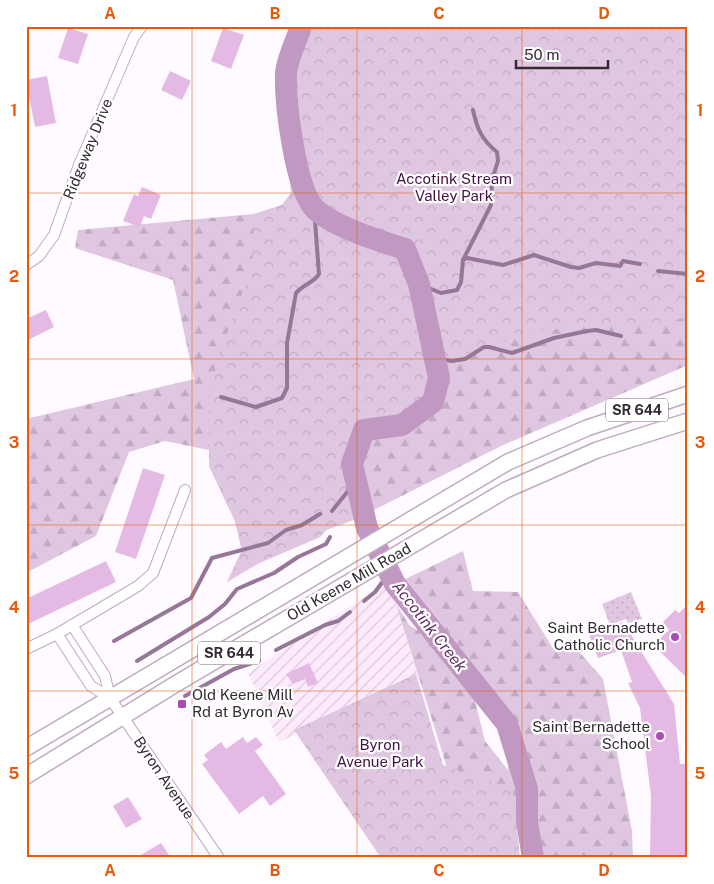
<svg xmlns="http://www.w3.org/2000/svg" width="714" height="884" font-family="'Public Sans',sans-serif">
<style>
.industrial{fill:url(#industrial-furrows)}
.grass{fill:url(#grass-dots)}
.forest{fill:url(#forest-firs);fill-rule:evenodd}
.park{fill:url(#park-crowns)}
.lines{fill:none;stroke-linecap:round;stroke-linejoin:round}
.stream{stroke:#967797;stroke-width:4}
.river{stroke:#c098c2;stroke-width:22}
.building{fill:#e4bae5}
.minor-casing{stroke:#c0aac1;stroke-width:12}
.primary-casing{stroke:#c0aac1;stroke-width:18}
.minor{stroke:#fff;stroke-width:10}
.primary{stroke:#fff;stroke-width:15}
.grid{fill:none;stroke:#e8590c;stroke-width:1;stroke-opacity:0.55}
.poi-dot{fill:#aa4ab2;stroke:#fff;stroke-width:2}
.labels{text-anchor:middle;stroke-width:4.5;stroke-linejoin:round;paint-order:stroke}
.shield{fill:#fff;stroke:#706b71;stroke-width:1}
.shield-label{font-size:14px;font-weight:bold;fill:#332b34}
.street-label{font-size:15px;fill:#332b34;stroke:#fff}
.park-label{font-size:15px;fill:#421146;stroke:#fff}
.poi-label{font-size:15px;fill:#332b34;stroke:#fff;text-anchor:end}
.water-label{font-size:16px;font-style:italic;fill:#653368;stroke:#fff}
.neatline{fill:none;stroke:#e8590c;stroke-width:2}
.grid-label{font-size:16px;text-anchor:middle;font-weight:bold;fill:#e8590c}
</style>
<defs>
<pattern id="industrial-furrows" width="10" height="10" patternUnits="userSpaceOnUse" patternTransform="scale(1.25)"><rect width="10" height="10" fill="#fdebfd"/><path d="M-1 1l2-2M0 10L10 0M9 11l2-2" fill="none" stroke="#d9cad9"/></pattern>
<pattern id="grass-dots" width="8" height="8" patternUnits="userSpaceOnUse" patternTransform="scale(1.25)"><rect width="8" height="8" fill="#e0c7e1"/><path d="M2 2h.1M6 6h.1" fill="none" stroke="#c1abc2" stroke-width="1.8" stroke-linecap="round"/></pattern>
<pattern id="forest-firs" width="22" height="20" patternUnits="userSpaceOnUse" patternTransform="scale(1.25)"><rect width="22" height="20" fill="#e0c7e1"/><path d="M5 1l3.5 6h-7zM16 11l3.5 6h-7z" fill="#c1abc2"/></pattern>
<pattern id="park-crowns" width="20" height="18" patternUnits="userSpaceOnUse" patternTransform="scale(1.25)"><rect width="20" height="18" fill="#e0c7e1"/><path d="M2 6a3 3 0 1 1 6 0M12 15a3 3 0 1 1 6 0" fill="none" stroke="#c1abc2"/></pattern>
</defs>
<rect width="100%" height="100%" fill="#fefaff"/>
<path class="industrial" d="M385 584 396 604 419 679 279 742 248 673Z"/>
<path class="grass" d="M631 592 642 619 628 623 626 619 610 625 602 604Z"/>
<g class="forest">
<path d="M296 26H688V365L501 446 356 519 326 530 320 537 259 563 227 582 242 550 235 521 209 466V450L165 441 129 452 96 536 26 573V419L194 379 173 280 75 248 78 230 254 214 282 205 291 193 280 63Z"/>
<path d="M463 551 473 591 518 592 554 650 568 639 603 679 632 831 633 858H525L523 843 508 792 448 771 396 604 410 626 436 640 395 584ZM467 668 507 724 508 770 485 741Z"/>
</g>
<g class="park">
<path d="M296 26H688V319L543 330 428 365V401L360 449 356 519 326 530 320 537 259 563 227 582 242 551 235 521 209 466V395L220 352 252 267 254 214 282 205 291 193 280 63Z"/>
<path d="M416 674 443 765 513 789 520 858H381L294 730Z"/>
</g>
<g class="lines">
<g class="stream">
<path d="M463 260 467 258 503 265 534 255 571 267 579 268 596 263 620 266 623 261 640 264"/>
<path d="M658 271 688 274"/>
<path d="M419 284 441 293 457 290 461 282 463 260 491 205 492 180 498 161 497 152C482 140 477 129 473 110"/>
<path d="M434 358 452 361 465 359 484 347H489L512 353 554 338 587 331 596 330 621 336"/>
<path d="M221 397 256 407 282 398 287 388V343L296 293C303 284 314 283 319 274L314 208"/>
<path d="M332 511 356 481"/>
<path d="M364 601 375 592 389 573"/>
<path d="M114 641 191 598 212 558 268 543 286 530 302 525 320 514"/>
<path d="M276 650 325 625 338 621 350 612"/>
<path d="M137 661 209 617 225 604 237 589 274 573 298 557 326 544 330 537"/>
<path d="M185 696 234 669 259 661"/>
</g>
<path class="river" d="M301 26C297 40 287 59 286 73 285 102 295 189 315 209 334 227 380 241 405 249L419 284 439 378 433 402 402 425 364 430 352 464 367 528 395 584 507 724 527 789V822L533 858"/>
</g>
<g class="building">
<path d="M68 28 88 34 78 64 58 58Z"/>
<path d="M223 28 244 35 231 69 211 61Z"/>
<path d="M170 71 191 81 182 100 161 90Z"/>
<path d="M47 76 56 123 35 127 26 80Z"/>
<path d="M142 187 161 195 151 219 144 216 140 227 123 221 134 194 138 196Z"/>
<path d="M46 310 54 327 26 341V319Z"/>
<path d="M143 468 165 475 136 559 115 552Z"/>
<path d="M106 561 116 582 26 625V599Z"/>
<path d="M688 604V679L653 645 669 630 663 622 675 610 679 613Z"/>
<path d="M623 622 674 704 680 764H688V858H650L651 796 640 708 628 683 632 682 621 650 598 658 589 635Z"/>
<path d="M309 663 318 683 308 687 305 679 293 684 286 674Z"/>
<path d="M243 737 247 743 256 737 263 745 255 751 286 794 270 806 263 796 239 814 202 764 208 760 204 755 221 742 226 749Z"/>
<path d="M128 797 142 819 126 828 113 806Z"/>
<path d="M161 843 171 858H136Z"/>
</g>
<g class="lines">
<g class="minor-casing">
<g id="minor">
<path d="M26 265 39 256 54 235 79 165 134 37 142 26"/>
<path d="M72 625 105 676 110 698"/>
<path d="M57 634 91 686 110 698 219 858"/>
<path d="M26 649 57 634 138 586 153 573 185 490"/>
</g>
</g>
<g class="primary-casing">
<g id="primary">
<path d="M26 748 508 462 587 428 688 394"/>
<path d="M26 776 179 682 506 490 597 450 688 421"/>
</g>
</g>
<use href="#minor" class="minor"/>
<use href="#primary" class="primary"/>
</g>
<path class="grid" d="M192 26V858M357 26V858M522 26V858M26 193H688M26 359H688M26 525H688M26 691H688"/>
<g class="poi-dot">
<circle cx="675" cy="637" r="5"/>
<rect x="177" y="699" width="10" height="10" rx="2.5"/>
<circle cx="660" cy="736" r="5"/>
</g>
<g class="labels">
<g class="shield">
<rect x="606" y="398.5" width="62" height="23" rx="4"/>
<rect x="198" y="641.5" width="62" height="23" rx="4"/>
</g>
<g class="shield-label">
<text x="637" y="415">SR 644</text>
<text x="229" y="658">SR 644</text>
</g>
<g class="street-label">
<text transform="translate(88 149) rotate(-68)" y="5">Ridgeway Drive</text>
<text transform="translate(349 582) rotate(-30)" y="5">Old Keene Mill Road</text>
<text transform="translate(164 778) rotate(56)" y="5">Byron Avenue</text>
</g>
<g class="park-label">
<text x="454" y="184">Accotink Stream<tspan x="454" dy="17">Valley Park</tspan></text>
<text x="380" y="750">Byron<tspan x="380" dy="17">Avenue Park</tspan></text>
</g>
<g class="poi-label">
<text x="665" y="633">Saint Bernadette<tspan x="665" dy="17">Catholic Church</tspan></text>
<text x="192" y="700" text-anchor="start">Old Keene Mill<tspan x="192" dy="17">Rd at Byron Av</tspan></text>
<text x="650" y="732">Saint Bernadette<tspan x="650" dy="17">School</tspan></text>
</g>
<g class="water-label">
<text transform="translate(430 626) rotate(52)" y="6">Accotink Creek</text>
</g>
</g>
<rect width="714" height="884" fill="none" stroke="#ffffff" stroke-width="55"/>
<path d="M516 60v8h92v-8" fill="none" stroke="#332b34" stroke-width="2.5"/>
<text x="524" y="60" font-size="15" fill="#332b34" stroke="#ffffff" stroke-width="4" paint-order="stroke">50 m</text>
<rect x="28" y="28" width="658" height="828" class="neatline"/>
<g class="grid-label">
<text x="110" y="19">A</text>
<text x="275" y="19">B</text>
<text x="439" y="19">C</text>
<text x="604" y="19">D</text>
<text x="14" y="116">1</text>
<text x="700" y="116">1</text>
<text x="14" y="282">2</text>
<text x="700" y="282">2</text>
<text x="14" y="448">3</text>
<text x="700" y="448">3</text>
<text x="14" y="613">4</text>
<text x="700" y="613">4</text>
<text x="14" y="779">5</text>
<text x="700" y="779">5</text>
<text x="110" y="876">A</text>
<text x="275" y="876">B</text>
<text x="439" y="876">C</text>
<text x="604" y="876">D</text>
</g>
</svg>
